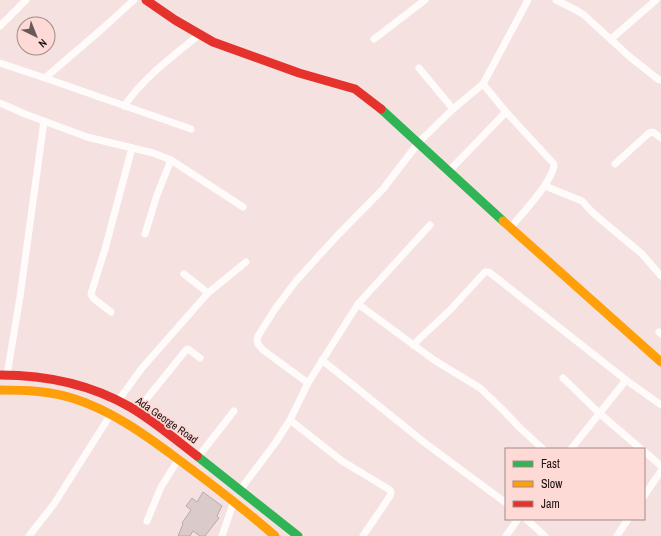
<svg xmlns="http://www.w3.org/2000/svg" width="661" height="536" font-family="'Archivo Narrow',sans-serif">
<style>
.building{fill:#dacbca;stroke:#b9aaaa}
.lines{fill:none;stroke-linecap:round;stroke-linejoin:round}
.street{stroke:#fefbfa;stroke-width:7}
.fast{stroke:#30b455;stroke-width:9}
.slow{stroke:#ff9f0a;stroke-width:9}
.jam{stroke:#e5322d;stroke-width:9}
.labels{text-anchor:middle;stroke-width:3.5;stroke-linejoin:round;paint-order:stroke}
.street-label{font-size:11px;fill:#1c1010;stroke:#fedad7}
</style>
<rect width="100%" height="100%" fill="#f5e2e0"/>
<path class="building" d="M203 492 222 506 217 516 219 518 205 536H200L193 531 190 536H178L183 524 182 523 191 510 186 506 192 498 197 502Z"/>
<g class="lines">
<g class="street">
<path d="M556 0 576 10 584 15 630 57 659 80H661"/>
<path d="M0 26 26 0"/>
<path d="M374 39 425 0"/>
<path d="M611 39 656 0"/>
<path d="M0 63 45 78 191 129"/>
<path d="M419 68 453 109"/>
<path d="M45 78 102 29 134 0"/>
<path d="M483 84 506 112 554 164C554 180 521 215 510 228"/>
<path d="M0 103 25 114 87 137 153 153 171 160 243 207"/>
<path d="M124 106C144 77 172 57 199 35"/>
<path d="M615 164 649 133 653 132 661 138"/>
<path d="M449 171 506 112"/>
<path d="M545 186 582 201 593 213 642 254 661 276"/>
<path d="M145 234 157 195 171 160"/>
<path d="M184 274 208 293"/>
<path d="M358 304 434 360 480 388 502 409 520 428 543 449"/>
<path d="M111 312 93 298 91 294 105 249 132 148"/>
<path d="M659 332 661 334"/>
<path d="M413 345 450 310 485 272H489L626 380 661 405"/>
<path d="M322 360 425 443 506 503"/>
<path d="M7 375 20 297 44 121"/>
<path d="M563 378 599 413 641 449"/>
<path d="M308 383 263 350 258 344 257 341 258 336 275 309 296 281 336 237 383 189 419 142 453 109 483 84 528 0"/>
<path d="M118 401 142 368 208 293 246 262"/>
<path d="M136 412 186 350 188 349 200 358"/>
<path d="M290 420 342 461 390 490 391 492 390 496 363 536"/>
<path d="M571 449 626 380"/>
<path d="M644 451 661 466"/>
<path d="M198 457 234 411"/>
<path d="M240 490 276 442 290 420 308 383 358 304 430 225"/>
<path d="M644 496 661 471"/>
<path d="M526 519 545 536"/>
<path d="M147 521 161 487 178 460"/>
<path d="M29 536 54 504 111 414"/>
<path d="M222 536 234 501"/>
<path d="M506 536 518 519"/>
<path d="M617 536 628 519"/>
</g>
<g class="fast">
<path d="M381 109 503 221"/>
<path d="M197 456 298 536"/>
</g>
<g class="slow">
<path d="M503 221 661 362"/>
<path d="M0 390C26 390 51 391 75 399 112 411 144 434 175 457 209 482 243 508 275 536"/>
</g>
<g class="jam">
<path d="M146 0 175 20 213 42 299 73 355 89 381 109"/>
<path d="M0 375C45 375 90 384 130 407 154 421 175 439 197 456"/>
</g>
</g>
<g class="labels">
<g class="street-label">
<text transform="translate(167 420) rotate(35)" y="4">Ada George Road</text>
</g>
</g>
<rect x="505" y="448" width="140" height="72" fill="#fedad7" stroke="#a48987"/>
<rect x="513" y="461" width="20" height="6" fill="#30b455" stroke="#a48987"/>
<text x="541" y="468" font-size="12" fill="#1c1010">Fast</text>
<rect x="513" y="481" width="20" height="6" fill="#ff9f0a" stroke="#a48987"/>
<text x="541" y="488" font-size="12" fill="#1c1010">Slow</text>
<rect x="513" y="501" width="20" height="6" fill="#e5322d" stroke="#a48987"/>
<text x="541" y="508" font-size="12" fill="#1c1010">Jam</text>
<g transform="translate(36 36) rotate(137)"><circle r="19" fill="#fedad7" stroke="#a48987"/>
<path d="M0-3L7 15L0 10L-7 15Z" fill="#685a59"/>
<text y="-6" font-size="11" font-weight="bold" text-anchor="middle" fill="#1c1010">N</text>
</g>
</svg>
